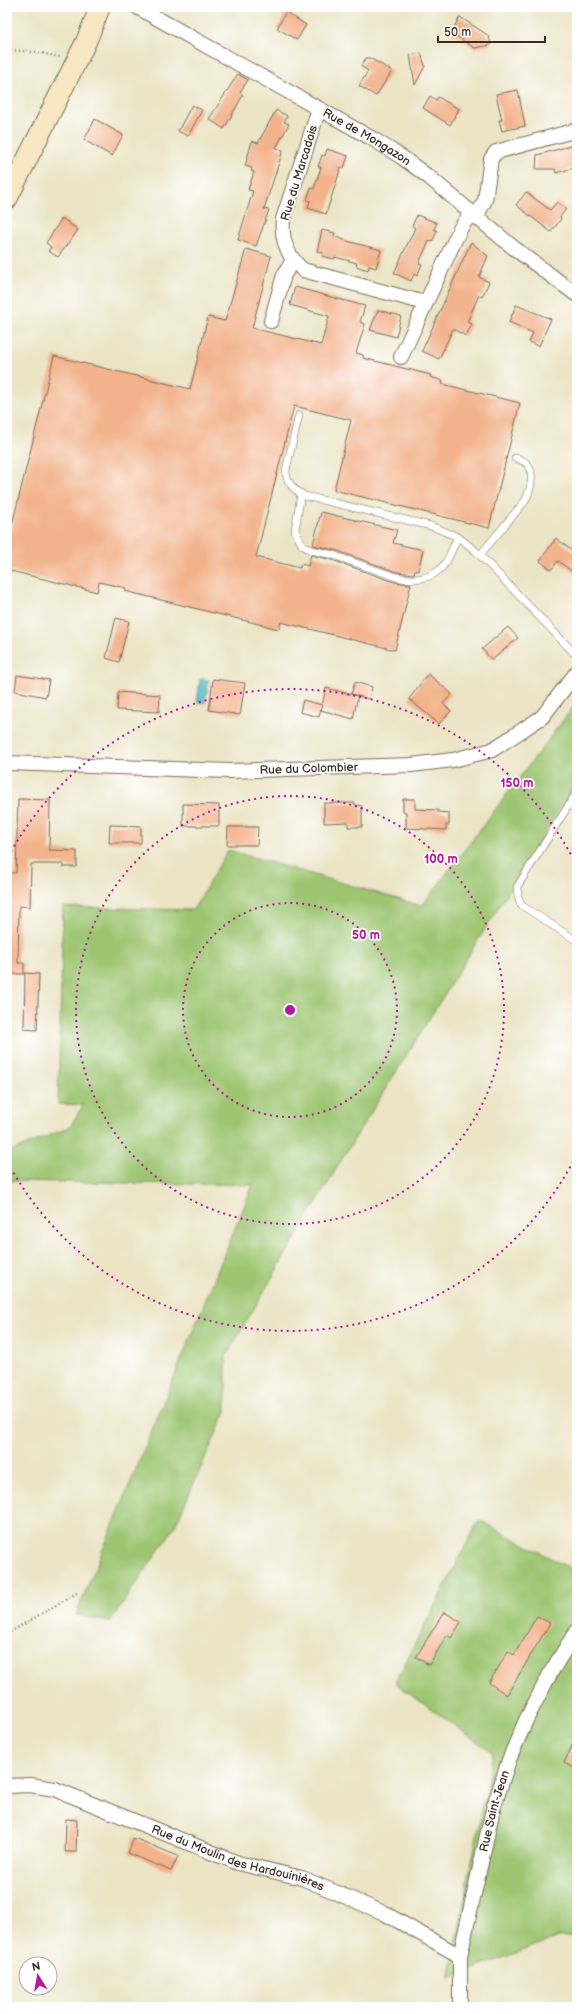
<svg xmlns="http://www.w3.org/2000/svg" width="584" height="2014" font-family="'Balsamiq Sans',sans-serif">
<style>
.green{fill:#9ec672;stroke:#6c7848}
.water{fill:#47b6be;stroke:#41706e}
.building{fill:#f3b38c}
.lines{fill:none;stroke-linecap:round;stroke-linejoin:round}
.lane-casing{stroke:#796b58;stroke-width:8}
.street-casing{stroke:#796b58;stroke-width:16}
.secondary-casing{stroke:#796b58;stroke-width:22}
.path{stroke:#796b58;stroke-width:2.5;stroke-dasharray:1 3;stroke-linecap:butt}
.lane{stroke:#fff;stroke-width:7}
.street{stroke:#fff;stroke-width:14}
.secondary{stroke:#f7e8c3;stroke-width:20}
.ring{fill:none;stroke:#b5179e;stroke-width:2;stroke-dasharray:2 4}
.labels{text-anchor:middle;stroke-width:3.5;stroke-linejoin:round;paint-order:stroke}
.street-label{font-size:12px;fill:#3b2a1e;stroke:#fff}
.centre{fill:#b5179e;stroke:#fff;stroke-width:2}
.ring-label{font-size:12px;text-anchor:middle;font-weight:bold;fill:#b5179e;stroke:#fff;stroke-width:3.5;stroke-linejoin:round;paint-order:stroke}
</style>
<rect width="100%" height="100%" fill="#fff"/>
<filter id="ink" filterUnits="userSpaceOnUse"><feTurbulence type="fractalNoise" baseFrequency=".025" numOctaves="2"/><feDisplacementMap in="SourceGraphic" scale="8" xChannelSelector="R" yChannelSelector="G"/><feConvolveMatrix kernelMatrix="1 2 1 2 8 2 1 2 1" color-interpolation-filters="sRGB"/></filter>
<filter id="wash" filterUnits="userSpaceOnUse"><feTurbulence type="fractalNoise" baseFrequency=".012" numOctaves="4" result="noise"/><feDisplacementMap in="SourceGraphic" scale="16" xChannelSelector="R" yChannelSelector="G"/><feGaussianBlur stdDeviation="0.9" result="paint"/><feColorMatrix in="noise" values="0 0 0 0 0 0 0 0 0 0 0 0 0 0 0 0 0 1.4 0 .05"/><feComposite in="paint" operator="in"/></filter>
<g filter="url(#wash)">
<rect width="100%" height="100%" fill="#ebe4c5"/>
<g class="green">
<path d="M577 702V781L342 1159 226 1356V1411L175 1526 110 1622 76 1615 253 1185 7 1181V1153L70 1127 83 1105 58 1104 63 907 193 910 228 850 422 906Z"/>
<path d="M479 1520 577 1572V1937H559L449 1978 493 1753 395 1683Z"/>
</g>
<path class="water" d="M200 679 209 680 205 703 197 702Z"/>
<g id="blocks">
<g class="building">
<path d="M286 12 306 25 297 40 277 28Z"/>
<path d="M460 17 489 36 491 45 474 48 451 32Z"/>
<path d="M421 53 425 66 415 85 410 55Z"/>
<path d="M366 58H370L392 71 376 96 359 86 368 71 361 66Z"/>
<path d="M238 74 248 80 240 92 243 95 224 129 209 119Z"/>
<path d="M518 90 525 126 502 131 499 120H502L496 94Z"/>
<path d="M430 96 436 100 438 97 459 109 450 125 423 108Z"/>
<path d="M192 105 202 110 188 136 178 131Z"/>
<path d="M276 110 287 116 284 122 289 124 276 148 283 150 264 209 269 210 256 246 238 240 253 191 248 190 254 172 251 171 252 168 245 166 252 141 258 143Z"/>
<path d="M95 119 123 135 112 156 84 140Z"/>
<path d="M574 145 575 151H577V167L556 173 555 169H536L537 155Z"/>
<path d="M327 149 348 156 344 168 341 167 326 214 308 208 310 201 307 200 311 188 314 189 321 167H318L322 155 325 156Z"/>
<path d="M526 192 550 210 557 202 566 209 560 217 561 219 551 232 516 205Z"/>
<path d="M417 215 437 223 434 229 437 231 432 242 429 241 419 263 422 264 417 276 414 274 411 281 394 273 415 228 412 226Z"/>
<path d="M62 218 78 230 58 257 48 251 51 247 46 243Z"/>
<path d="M322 230 335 233 334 236 347 241 381 250 376 268 369 266 368 270 356 266 357 263 335 257 334 259 322 256 323 253 317 251Z"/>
<path d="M471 242 488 256 479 277 489 282 482 297 479 295 467 322 472 324 466 336 453 329 439 359 422 351Z"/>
<path d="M246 249 271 256 252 328 321 345 329 316 290 305 295 287 331 297 365 306 360 322 365 324 356 353 363 355V358L431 375 430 377 443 381 442 384 520 403 489 528 334 490 351 420 294 406 256 557 300 568 301 564 308 566 311 555 332 560 394 582 411 584 395 650 281 622 279 629 125 591 126 588 99 582 97 592 7 570V545L54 356 190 389 208 317 225 321Z"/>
<path d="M516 305 551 319 539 346 529 342 533 333 509 322Z"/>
<path d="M378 310 401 316 396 337 370 330Z"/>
<path d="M321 512 397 530 393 543 423 550 418 571 415 570 414 574 397 572 335 550 313 545Z"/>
<path d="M556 538 577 555V575L558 561 551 570 540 561Z"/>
<path d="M116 618 129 621 119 662 106 658Z"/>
<path d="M508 627 518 638 492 660 482 649Z"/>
<path d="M428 674 452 694 443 704 451 711 439 724 409 699Z"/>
<path d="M17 675 49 680 46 697 15 691Z"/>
<path d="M213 679 245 683 240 715 209 710Z"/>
<path d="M355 682 372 687 369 699 351 694Z"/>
<path d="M326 688 358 696 353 719 321 710Z"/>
<path d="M118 692 160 695 159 712 117 710Z"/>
<path d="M303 700 322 705 319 717 300 712Z"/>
<path d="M18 799 50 800 49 850 77 851V867H63V864H31L30 907 19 906 18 963H24V974H7V873H16Z"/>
<path d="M403 799H415V809L438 810V812L449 813V825H446V830L406 828V812H403Z"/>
<path d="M324 803H355V805L362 806V827H348V822L324 823Z"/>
<path d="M183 804 219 805V826H183Z"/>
<path d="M110 825 141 826V843H109Z"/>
<path d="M228 827H258L257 845H227Z"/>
<path d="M25 973 39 974 37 1030 24 1029Z"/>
<path d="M444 1612 461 1622 451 1638 447 1635 429 1665 416 1657Z"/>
<path d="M537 1616 550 1623 507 1695 489 1683 508 1651 514 1655Z"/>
<path d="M577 1736V1769L564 1763Z"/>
<path d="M66 1819 77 1820 76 1852H65Z"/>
<path d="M134 1838 178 1856 171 1871 128 1853Z"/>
</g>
</g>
</g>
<g filter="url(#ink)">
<use href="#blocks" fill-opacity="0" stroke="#796b58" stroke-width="1"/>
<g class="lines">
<g class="lane-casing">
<g id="lane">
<path d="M299 415 286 470C286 483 294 490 305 496L431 526 458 537 476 551 577 656"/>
<path d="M301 494 295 530 302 545 311 550 333 555 396 577C412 581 432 580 443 566 450 558 453 546 458 537"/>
<path d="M480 555 525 501C533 485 537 462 515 458"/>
<path d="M577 792 517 887 518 896 521 905 577 941"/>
</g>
</g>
<g class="street-casing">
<g id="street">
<path id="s1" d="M137 7 373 139 403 158 430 178 514 248 577 295"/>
<path d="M319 109 283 219C281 240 287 256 303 270L425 303"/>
<path d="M476 217 485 200 491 159 496 152 577 130"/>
<path d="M271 321 284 275 293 260"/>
<path d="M401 357 460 229 471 213"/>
<path id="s2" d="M7 763 229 771 411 765 453 760 492 750 542 717 577 672"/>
<path id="s3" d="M7 1786 30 1785 55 1789 238 1863 302 1878 384 1913 460 1956"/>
<path id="s4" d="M460 2007V1956L493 1809 509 1760 526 1720 551 1672 577 1630"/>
</g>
</g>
<g class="secondary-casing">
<path id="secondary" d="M7 199 86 42 100 7"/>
</g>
<g class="path">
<path d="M7 50 36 52 60 57"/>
<path d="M7 1634 78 1592"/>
</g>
<use href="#lane" class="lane"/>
<use href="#street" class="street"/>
<use href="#secondary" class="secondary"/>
</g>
</g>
<g class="ring">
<circle cx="290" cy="1010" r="107"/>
<circle cx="290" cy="1010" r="214"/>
<path d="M576 1156A321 321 0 0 1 8 1163M8 857A321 321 0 0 1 576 864"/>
</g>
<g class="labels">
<g class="street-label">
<text dy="4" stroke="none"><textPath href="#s1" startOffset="264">Rue de Mongazon</textPath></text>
<text transform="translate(299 173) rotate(-73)" y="4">Rue du Marcadais</text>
<text dy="4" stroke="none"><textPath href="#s2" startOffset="302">Rue du Colombier</textPath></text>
<text dy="4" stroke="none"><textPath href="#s4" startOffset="200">Rue Saint-Jean</textPath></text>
<text dy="4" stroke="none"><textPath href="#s3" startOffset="244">Rue du Moulin des Hardouinières</textPath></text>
</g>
</g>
<circle cx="290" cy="1010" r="6" class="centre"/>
<g class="ring-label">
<text x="517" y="787">150 m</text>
<text x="441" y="863">100 m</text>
<text x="366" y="939">50 m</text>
</g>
<rect width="584" height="2014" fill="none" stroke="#fff" stroke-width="24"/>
<g transform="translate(38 1976) rotate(349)"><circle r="19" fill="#ffffff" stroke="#b1aaa5"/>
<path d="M0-3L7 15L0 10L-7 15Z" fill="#b5179e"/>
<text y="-6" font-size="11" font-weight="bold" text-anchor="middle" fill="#3b2a1e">N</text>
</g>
<path d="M438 36v6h107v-6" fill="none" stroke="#3b2a1e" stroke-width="2"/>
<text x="444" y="36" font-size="12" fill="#3b2a1e" stroke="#ffffff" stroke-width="3" paint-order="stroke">50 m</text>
</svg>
